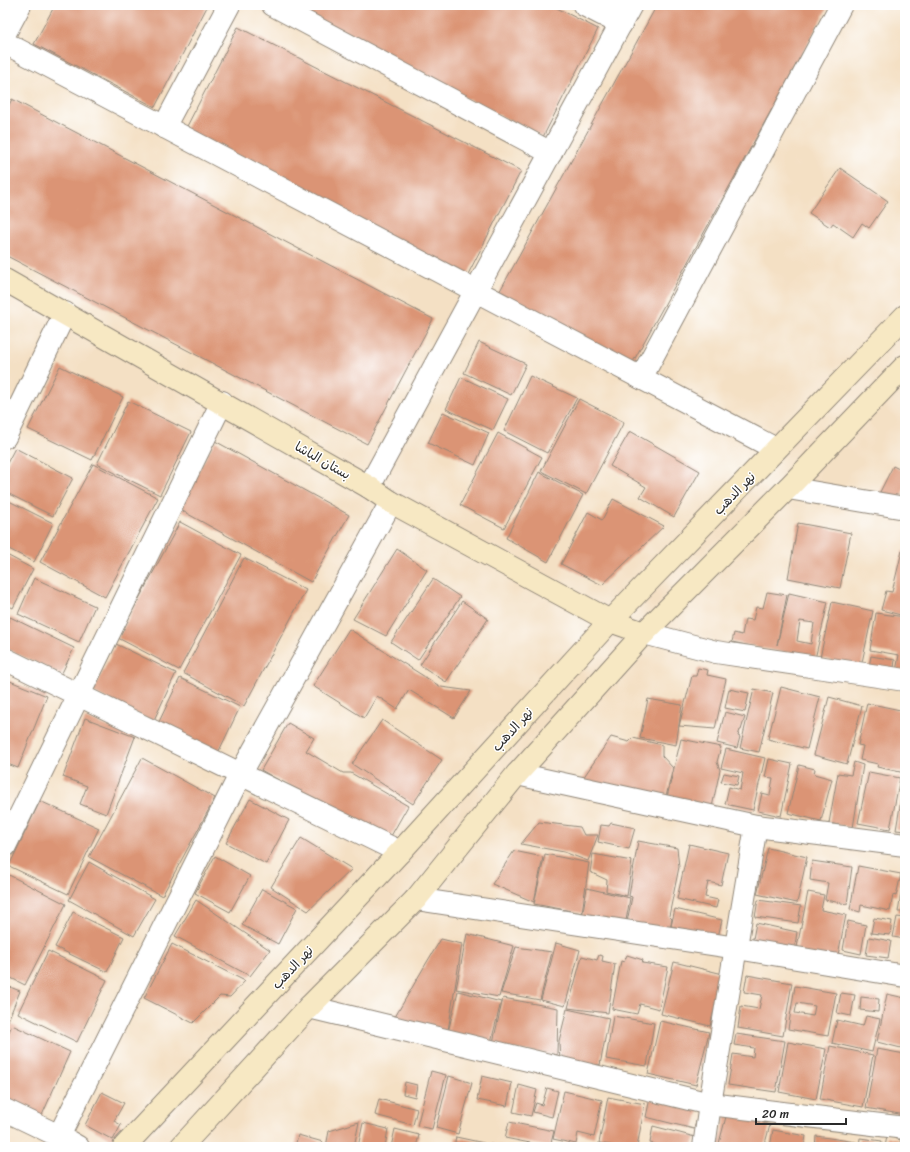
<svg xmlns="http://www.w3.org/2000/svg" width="910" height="1152" font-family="Sriracha,'Playpen Sans Arabic',sans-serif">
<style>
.building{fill:#db9475;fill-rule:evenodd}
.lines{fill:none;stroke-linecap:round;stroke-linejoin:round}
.street-casing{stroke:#908678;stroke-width:24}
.secondary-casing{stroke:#908678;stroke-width:24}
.street{stroke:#fff;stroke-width:22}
.secondary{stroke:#f7e8c3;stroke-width:22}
.labels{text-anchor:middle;stroke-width:3;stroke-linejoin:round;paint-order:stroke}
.street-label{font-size:13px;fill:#2b2b2b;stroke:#fff}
</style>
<rect width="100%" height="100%" fill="#fff"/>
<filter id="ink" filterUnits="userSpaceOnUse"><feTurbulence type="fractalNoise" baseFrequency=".025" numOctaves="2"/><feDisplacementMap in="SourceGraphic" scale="8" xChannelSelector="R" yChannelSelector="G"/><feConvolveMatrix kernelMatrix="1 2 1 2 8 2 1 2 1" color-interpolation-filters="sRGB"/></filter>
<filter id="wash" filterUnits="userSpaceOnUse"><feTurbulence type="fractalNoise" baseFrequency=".012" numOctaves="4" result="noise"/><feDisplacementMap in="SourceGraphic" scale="16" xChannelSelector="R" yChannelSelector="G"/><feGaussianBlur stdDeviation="0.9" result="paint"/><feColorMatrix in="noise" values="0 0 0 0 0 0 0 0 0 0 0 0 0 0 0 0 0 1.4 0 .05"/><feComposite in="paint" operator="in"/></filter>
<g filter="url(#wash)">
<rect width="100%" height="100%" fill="#f4e0c4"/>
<g id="blocks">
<g class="building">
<path d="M55 5H208L155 107 34 44Z"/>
<path d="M280 5H551L598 29 543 137Z"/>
<path d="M657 5H829L628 371 496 298Z"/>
<path d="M238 27 521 171 465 280 182 136Z"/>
<path d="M12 99 433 319 367 444 5 255V113Z"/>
<path d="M840 168 888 201 869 228 862 223 853 237 833 223 830 227 809 213Z"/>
<path d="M479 342 526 364 511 395 464 373Z"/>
<path d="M60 366 123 397 92 460 28 429Z"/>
<path d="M530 376 577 398 547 453 504 431Z"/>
<path d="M461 377 508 399 493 430 446 409Z"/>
<path d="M579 399 624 422 586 494 541 471Z"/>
<path d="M128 401 191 432 160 495 97 464Z"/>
<path d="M443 412 489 433 475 465 428 443Z"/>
<path d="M630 431 700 471 674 517 640 497 646 487 610 466Z"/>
<path d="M498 433 542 457 504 528 460 505Z"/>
<path d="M215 441 349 515 311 582 177 508Z"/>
<path d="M15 448 73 478 53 516 5 492V467Z"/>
<path d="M93 464 158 498 105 597 40 562Z"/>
<path d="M893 466 905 472V487L899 501 880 492Z"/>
<path d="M539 472 583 495 548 562 506 538Z"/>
<path d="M5 499 53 523 34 562 5 547Z"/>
<path d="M613 499 664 526 602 585 561 564 588 512 602 520Z"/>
<path d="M180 522 241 555 179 670 118 638Z"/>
<path d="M798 523 851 533 840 588 788 578Z"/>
<path d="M397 549 427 570 386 636 353 619Z"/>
<path d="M902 551 905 552V616L881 610 886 591 892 592Z"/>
<path d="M5 554 33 569 13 608 5 604Z"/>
<path d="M244 558 306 590 244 706 183 673Z"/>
<path d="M34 578 95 606 79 642 18 614Z"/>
<path d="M433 579 460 597 418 660 391 642Z"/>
<path d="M767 592 787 595 777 645 789 593 828 602 815 659 732 642 734 633 742 635 745 619 753 620 756 607 763 608ZM800 621 814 623 811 644 797 641Z"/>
<path d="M462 601 488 619 446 682 420 665Z"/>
<path d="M832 602 873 611 861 667 820 658Z"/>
<path d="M876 613 905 617V671H896L899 655 870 650Z"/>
<path d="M10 617 74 648 61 675 5 648V628Z"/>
<path d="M349 629 441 687 471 691 454 718 409 690 397 709 377 696 364 718 313 686Z"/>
<path d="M116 644 176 673 153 722 93 692Z"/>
<path d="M871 656 895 660 893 676 868 672Z"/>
<path d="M698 668 708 670 707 675 726 679 715 729 679 726 692 676H696Z"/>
<path d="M180 678 240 707 217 755 157 726Z"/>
<path d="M5 679 47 696 18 768 5 763Z"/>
<path d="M781 687 820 697 807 749 768 739Z"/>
<path d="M729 689 749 693 745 712 725 708Z"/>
<path d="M754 689 773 693 759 752 740 748Z"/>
<path d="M829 697 862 706 847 764 814 755Z"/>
<path d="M648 699 682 705 676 745 640 738Z"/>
<path d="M867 703 905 711V773L877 767 878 764 860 760 863 746 858 745Z"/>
<path d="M725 712 745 717 741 730H740L738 736 740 737 737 748 717 743Z"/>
<path d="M85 718 135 737 106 814 80 804 87 786 63 777Z"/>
<path d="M382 720 442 760 413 804 352 764Z"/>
<path d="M288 723 314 738 306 751 343 773H351L408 806 387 843 261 770Z"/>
<path d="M611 737 629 742 633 738 662 745V756L673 768 664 805 579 784Z"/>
<path d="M681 739 721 747 717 762 720 770 712 807 666 801Z"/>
<path d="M726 749 765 758 753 810 725 804 729 787 740 790 743 773 721 768Z"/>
<path d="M142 758 215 798 162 896 89 857Z"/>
<path d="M769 759 792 764 781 816 758 811 762 793 770 795 773 778 765 777Z"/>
<path d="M854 762 863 765 853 828 829 823 838 773 851 775Z"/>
<path d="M799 765 815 769 814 774 832 779 821 821 788 813Z"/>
<path d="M869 772 900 778 890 829 858 823Z"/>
<path d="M724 773 739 776 737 785 721 782Z"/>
<path d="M904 782H905V831L896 830Z"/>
<path d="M250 799 289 820 266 864 226 843Z"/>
<path d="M40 801 99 828 68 894 9 866Z"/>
<path d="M539 822 580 827 584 835H598L588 861 564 852 521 844Z"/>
<path d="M611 823 635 828 629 849 598 842 601 825 609 826Z"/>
<path d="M301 838 352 869 308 911 271 887Z"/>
<path d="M638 841 677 848 679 867 669 916 672 919 669 936 626 927 632 897 629 896Z"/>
<path d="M689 844 728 853 721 885 708 882 705 897 718 900 716 908 677 899Z"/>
<path d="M768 848 807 857 797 903 757 894Z"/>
<path d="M514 851 543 857 534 902 492 884Z"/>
<path d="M545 854 589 863 582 913 534 904Z"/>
<path d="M593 854 632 861 627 896 606 891 607 880 590 872Z"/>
<path d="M215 856 250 876 230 912 195 893Z"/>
<path d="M812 861 852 867 847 904 825 900 828 883 810 880Z"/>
<path d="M89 862 155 899 134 936 69 900Z"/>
<path d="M858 866 901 874 896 896 893 895 890 911 861 905 860 912 850 909Z"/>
<path d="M5 873 66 904 25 985 5 975Z"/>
<path d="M904 874H905V912H898Z"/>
<path d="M587 888 630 898 625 926 582 917Z"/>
<path d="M262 889 297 908 278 944 242 925Z"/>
<path d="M808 892 824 895 821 910 846 915 837 960 796 952Z"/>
<path d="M196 900 270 950 250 976 175 936Z"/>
<path d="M758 900 801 906 798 923 755 917Z"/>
<path d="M675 909 722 920 718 937 671 926Z"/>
<path d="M73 912 124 937 107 972 55 947Z"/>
<path d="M897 917 905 918V939L893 937Z"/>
<path d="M874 918 892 921 890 935 871 933Z"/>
<path d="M848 921 866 925 861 954 843 950Z"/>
<path d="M756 923 797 932 794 952 752 944Z"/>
<path d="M467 934 514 946 499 997 456 989Z"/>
<path d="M869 937 891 941 888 958 866 955Z"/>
<path d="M441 939 462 944 447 1037 395 1017 427 962Z"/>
<path d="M556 943 580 950 565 1006 541 1000Z"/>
<path d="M172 944 245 981 230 997 220 996 193 1023 144 998Z"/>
<path d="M516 947 552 952 540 1000 501 993Z"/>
<path d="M48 951 107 980 77 1042 18 1013Z"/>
<path d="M599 955 603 956 602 961 615 964 608 1013 568 1008 582 956 597 960Z"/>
<path d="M627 955 643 960 642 963 668 967 659 1009 640 1004 637 1014 612 1009 621 961 624 962Z"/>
<path d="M674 962 723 974 710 1026 661 1014Z"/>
<path d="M747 975 792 983 783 1036 738 1028 741 1006 759 1009 762 995 744 992Z"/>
<path d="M5 985 20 991 5 1028Z"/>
<path d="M795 986 836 993 828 1036 788 1029ZM797 1003 815 1006 813 1016 795 1013Z"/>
<path d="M458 991 501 1002 491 1042 448 1032Z"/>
<path d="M841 993 855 995 851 1016 837 1013Z"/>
<path d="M887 994 905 998V1049L877 1042Z"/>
<path d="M861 997 879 999 878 1012 860 1010Z"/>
<path d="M503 998 558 1008 557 1055 492 1047Z"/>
<path d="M567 1009 609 1018 600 1065 560 1062 559 1041Z"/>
<path d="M613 1016 654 1023 647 1066 606 1059Z"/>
<path d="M866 1016 880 1019 872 1052 832 1043 837 1020 863 1026Z"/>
<path d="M660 1021 709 1032 696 1085 648 1074Z"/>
<path d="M12 1025 70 1052 39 1122 5 1107V1040Z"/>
<path d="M736 1034 785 1041 776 1092 728 1085 733 1054 753 1057 754 1048 734 1045Z"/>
<path d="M788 1042 826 1049 816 1099 779 1092Z"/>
<path d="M830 1046 873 1055 863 1107 820 1099Z"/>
<path d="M877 1049 905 1054V1115L866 1108Z"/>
<path d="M431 1071 446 1075 432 1129 417 1126Z"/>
<path d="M449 1076 472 1083 458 1134 436 1128Z"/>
<path d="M482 1076 512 1083 507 1106 477 1100Z"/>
<path d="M405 1082 417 1085 415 1097 403 1094Z"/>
<path d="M519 1085 537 1090 531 1116 513 1112Z"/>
<path d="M547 1088 558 1091 552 1117 533 1112 536 1103 542 1105Z"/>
<path d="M564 1091 602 1100 594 1137 578 1133 576 1144 553 1139Z"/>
<path d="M102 1092 124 1103 114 1121 121 1125 113 1140 85 1125Z"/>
<path d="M608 1097 645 1104 637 1147H621L599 1143Z"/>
<path d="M650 1098 699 1110 694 1129 646 1117Z"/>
<path d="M379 1099 417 1109 413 1125 375 1115Z"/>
<path d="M727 1113 770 1125 764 1147H718Z"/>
<path d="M359 1122 354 1147H326L329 1131Z"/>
<path d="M509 1122 554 1131 550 1147 505 1138Z"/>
<path d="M363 1123 388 1129 385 1147H358Z"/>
<path d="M653 1126 695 1137 693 1147H666L650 1143Z"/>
<path d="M395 1129 419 1135 416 1147H391Z"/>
<path d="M773 1130 806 1136 804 1147H770Z"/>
<path d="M298 1135 323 1142 321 1147H295Z"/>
<path d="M816 1136 856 1142V1147H815Z"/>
<path d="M887 1136 901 1140 899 1147H885Z"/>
<path d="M456 1137 484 1143 483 1147H454Z"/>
<path d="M860 1138 882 1141 881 1147H859Z"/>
<path d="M490 1144 503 1146V1147H489Z"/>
</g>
</g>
</g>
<g filter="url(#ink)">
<use href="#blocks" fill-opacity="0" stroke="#908678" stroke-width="1"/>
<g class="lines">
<g class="street-casing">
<g id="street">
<path d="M273 5 551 153"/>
<path d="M584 5 621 24"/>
<path d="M5 33 20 5"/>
<path d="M5 43 776 449"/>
<path d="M164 127 229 5"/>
<path d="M641 378 841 5"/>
<path d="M5 437 65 313"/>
<path d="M369 487 631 5"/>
<path d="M788 488 905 508"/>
<path d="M644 633 716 652 905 680"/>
<path d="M5 659 400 852"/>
<path d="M517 774 756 826 905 845"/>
<path d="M5 846 222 402"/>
<path d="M416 899 737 948 905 976"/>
<path d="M309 1007 710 1104 905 1128"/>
<path d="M5 1110 59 1136 78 1147"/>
<path d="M59 1136 241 773 391 502"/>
<path d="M704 1147 710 1104 756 826"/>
</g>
</g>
<g class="secondary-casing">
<g id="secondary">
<path d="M5 280 369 487 391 502 610 621 644 633"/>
<path d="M124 1147 400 852 610 621 905 316"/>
<path d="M181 1147 309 1007 416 899 517 774 644 633 788 488 905 366"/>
</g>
</g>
<use href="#street" class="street"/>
<use href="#secondary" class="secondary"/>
</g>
</g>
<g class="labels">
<g class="street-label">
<text transform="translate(323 460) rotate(30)" y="5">بستان الباشا</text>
<text transform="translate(734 493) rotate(-46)" y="5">نهر الدهب</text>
<text transform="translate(512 729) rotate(-48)" y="5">نهر الدهب</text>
<text transform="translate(292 967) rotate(-47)" y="5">نهر الدهب</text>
</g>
</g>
<rect width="910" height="1152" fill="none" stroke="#fff" stroke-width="20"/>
<path d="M756 1118v6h90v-6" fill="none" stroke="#2b2b2b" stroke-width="2"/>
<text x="762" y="1118" font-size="12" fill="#2b2b2b" stroke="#ffffff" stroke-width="3" paint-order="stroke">20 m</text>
</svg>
